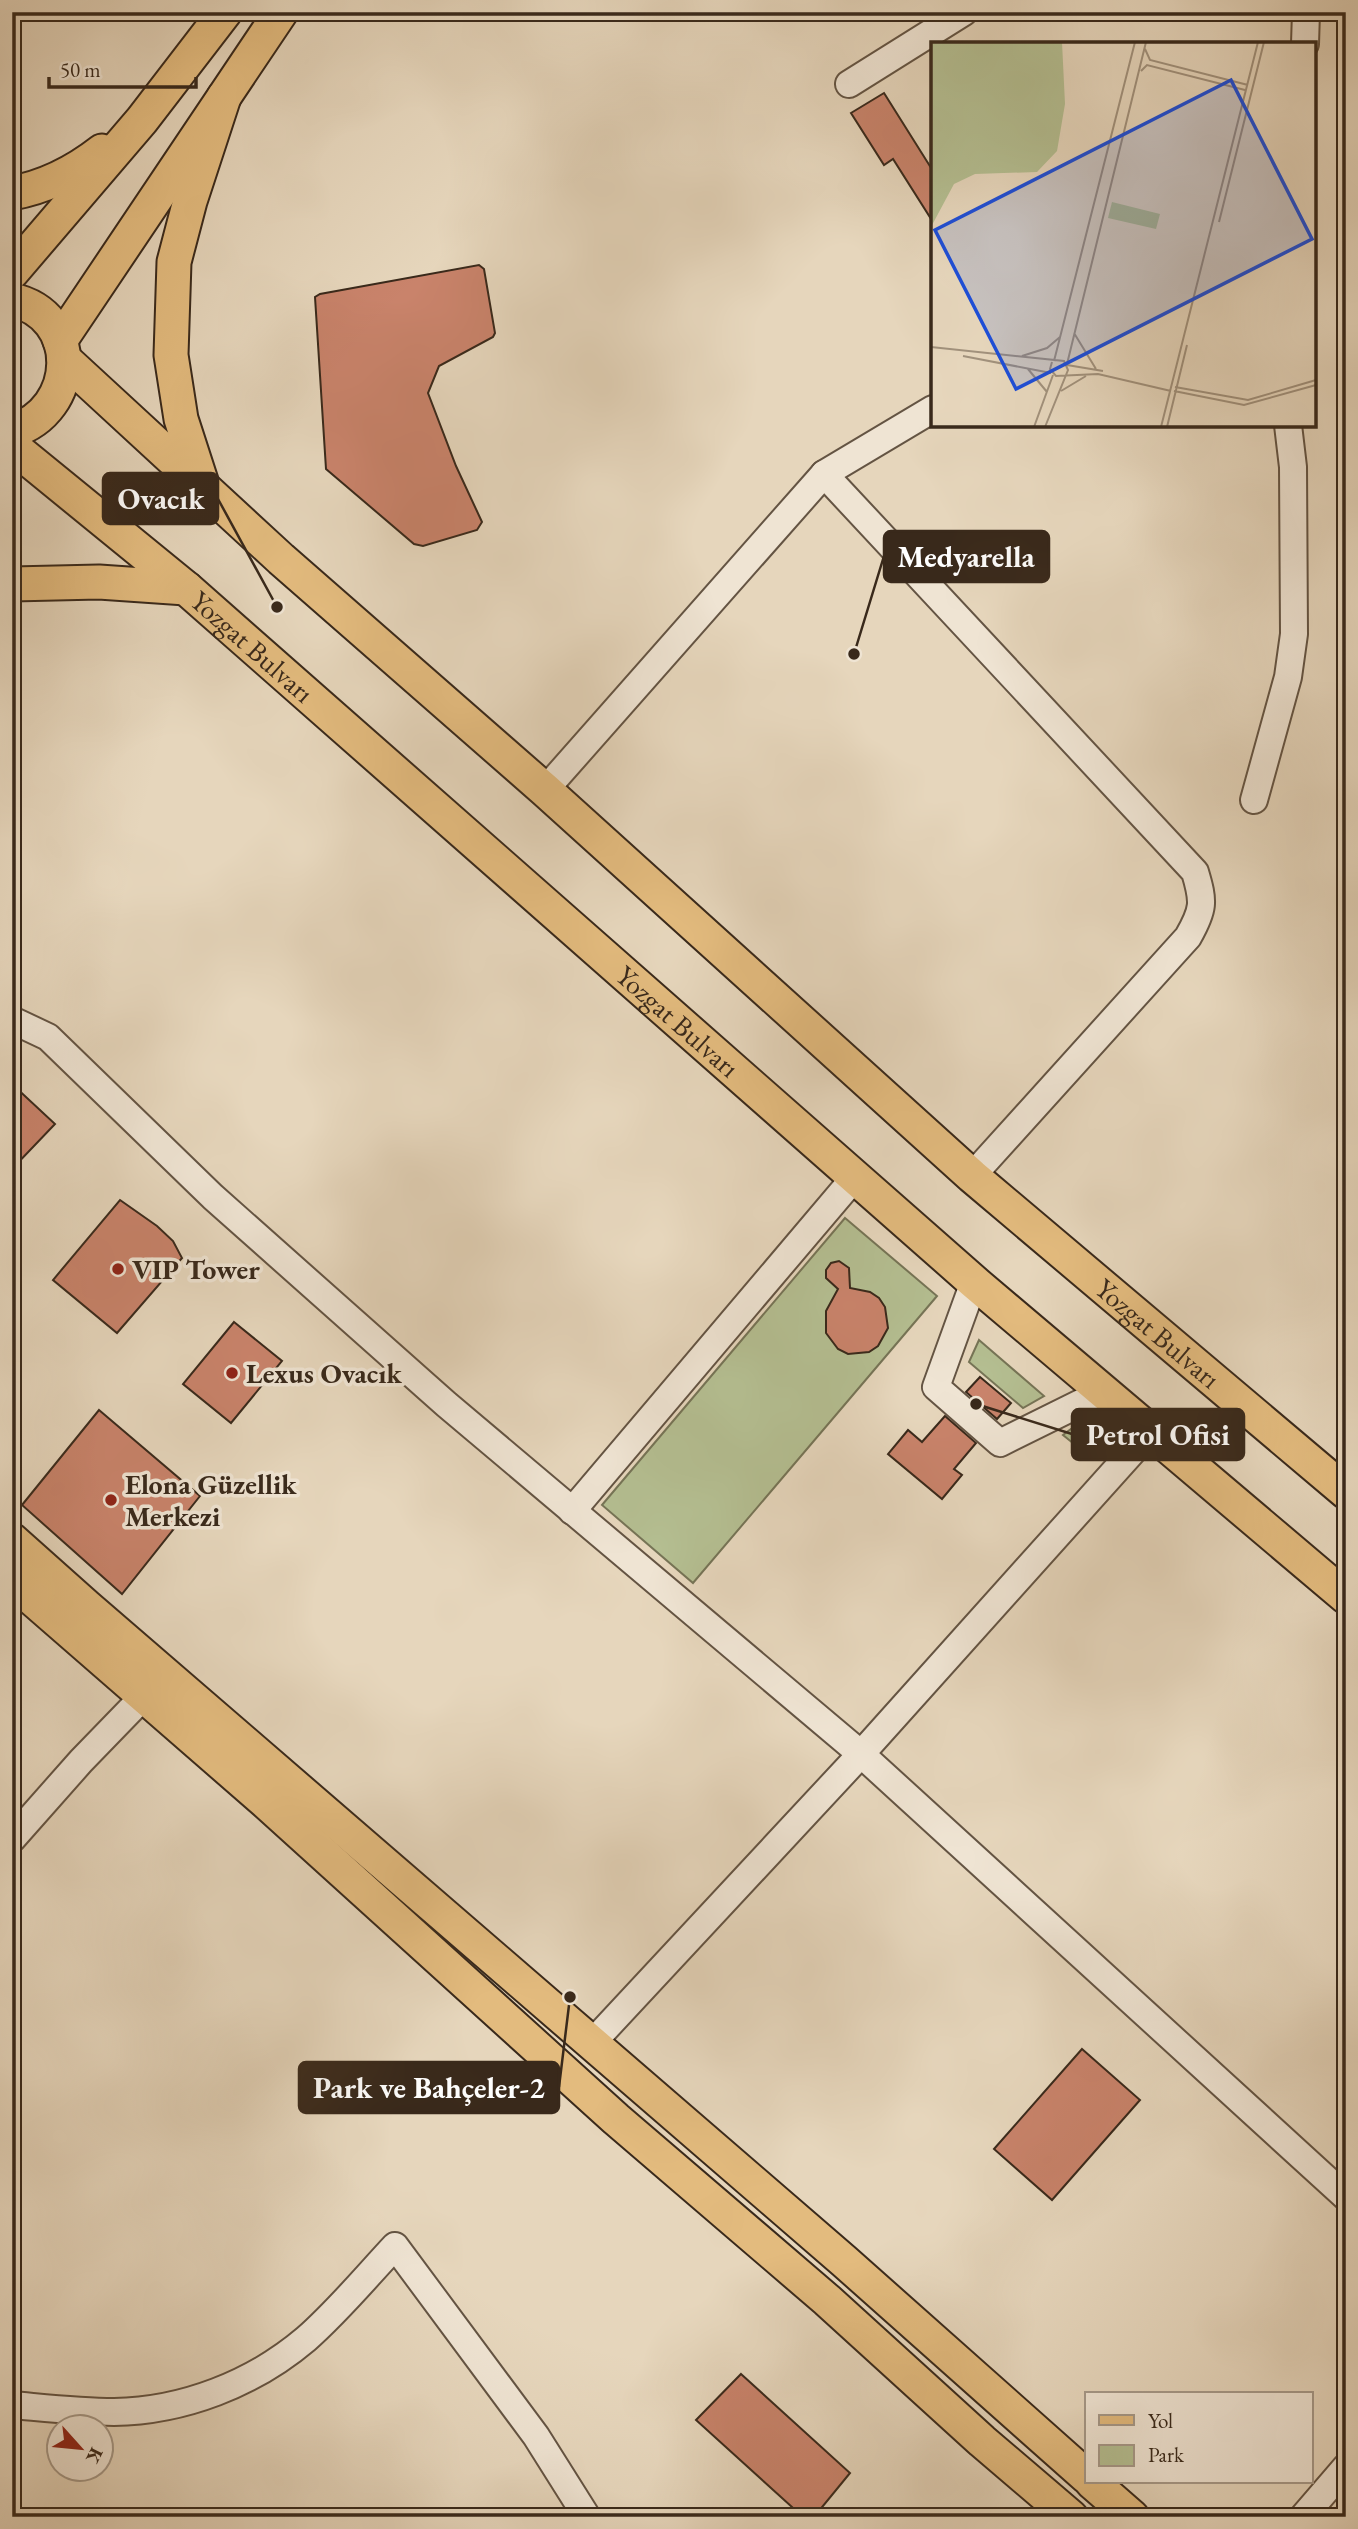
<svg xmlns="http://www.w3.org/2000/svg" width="1358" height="2529" font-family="'EB Garamond',serif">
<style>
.green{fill:#b4be91;stroke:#767456;stroke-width:2}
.building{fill:#c9836b;stroke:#39291b;stroke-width:2}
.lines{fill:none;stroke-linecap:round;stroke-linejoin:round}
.minor-casing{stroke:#645443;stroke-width:30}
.major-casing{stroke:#39291b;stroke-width:37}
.minor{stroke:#efe4d3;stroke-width:26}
.major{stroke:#e3bb7e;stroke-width:33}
.poi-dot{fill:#8f2418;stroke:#efe4d3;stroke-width:2.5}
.labels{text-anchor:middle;stroke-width:7;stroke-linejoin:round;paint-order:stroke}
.street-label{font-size:28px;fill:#39291b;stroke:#efe4d3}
.poi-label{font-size:28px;font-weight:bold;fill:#39291b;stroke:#efe4d3;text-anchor:start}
.inset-road{fill:none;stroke:#a1917c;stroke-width:2}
.view{fill:#1d4ed8;fill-opacity:0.15;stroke:#1d4ed8;stroke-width:3.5}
.inset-edge{fill:none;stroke:#39291b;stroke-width:3.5}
.leader{fill:none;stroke:#39291b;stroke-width:2.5}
.callout-dot{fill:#39291b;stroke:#efe4d3;stroke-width:2.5}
.callout{fill:#39291b;stroke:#39291b;stroke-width:2.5}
.callout-label{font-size:30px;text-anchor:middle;font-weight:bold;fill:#fff}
</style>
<rect width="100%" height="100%" fill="#e6d6bc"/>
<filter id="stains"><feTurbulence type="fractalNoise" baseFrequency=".00286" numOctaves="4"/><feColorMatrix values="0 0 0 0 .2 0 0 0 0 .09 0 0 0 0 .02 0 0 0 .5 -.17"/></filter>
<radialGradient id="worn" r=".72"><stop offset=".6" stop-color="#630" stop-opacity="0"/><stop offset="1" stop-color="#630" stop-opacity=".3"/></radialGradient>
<g class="green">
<path d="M845 1218 937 1296 693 1583 602 1505Z"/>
<path d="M979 1340 1044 1396 1023 1408 969 1362Z"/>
<path d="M1084 1426 1096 1434 1102 1444 1090 1457 1063 1435 1071 1429Z"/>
</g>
<g class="building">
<path d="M884 93 933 171V222L893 159 884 165 851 113Z"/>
<path d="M479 265 484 269 495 333 493 337 439 366 428 393 456 466 482 522 477 530 423 546 414 544 326 469 315 297 320 294Z"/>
<path d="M12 1084 55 1124 12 1169Z"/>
<path d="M120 1200 157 1226 173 1241 182 1258 117 1333 53 1280Z"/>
<path d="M839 1261 849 1268 850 1288 870 1292 879 1298 885 1307 888 1328 878 1346 869 1352 848 1354 838 1349 826 1333V1311L838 1289 826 1278V1270L831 1263Z"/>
<path d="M234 1322 282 1361 231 1423 183 1384Z"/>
<path d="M980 1377 1011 1403 997 1419 966 1392Z"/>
<path d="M99 1410 200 1496 122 1594 22 1505Z"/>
<path d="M945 1416 976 1443 954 1469 962 1475 942 1499 888 1454 908 1430 922 1442Z"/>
<path d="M1082 2049 1140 2100 1052 2200 994 2149Z"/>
<path d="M741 2374 850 2473 814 2517H803L696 2420Z"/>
</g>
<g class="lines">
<g class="minor-casing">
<g id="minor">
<path d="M1305 44 1306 12"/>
<path d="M849 84 964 12"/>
<path d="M824 474 1195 872C1204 902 1204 909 1188 937L972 1176"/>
<path d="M545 790 824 474 933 409"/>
<path d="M1254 800 1288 677 1294 634 1293 467 1288 425"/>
<path d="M12 1020 48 1037 213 1197 446 1404 861 1754 1346 2197"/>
<path d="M974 1282 936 1387 1000 1443 1103 1392"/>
<path d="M572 1511 855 1177"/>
<path d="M12 1839 81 1761 143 1697"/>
<path d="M592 2043 861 1754 1150 1432"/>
<path d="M12 2405C46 2408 80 2412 114 2412 183 2411 253 2384 306 2339 338 2311 366 2277 395 2246L536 2436 587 2517"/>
<path d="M1303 2517 1346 2467"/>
</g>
</g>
<g class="major-casing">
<g id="major">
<path d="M12 193C46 187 75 172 102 151"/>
<path d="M12 272 142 120 225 12"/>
<path d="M12 300C82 315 80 410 12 431"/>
<path d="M60 341 281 12"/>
<path id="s1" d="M64 359 281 559 545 790 972 1176 1346 1492"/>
<path id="s2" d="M12 446 186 588 974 1282 1346 1597"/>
<path d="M202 484 181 419 171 355 174 262 190 201 224 97"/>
<path d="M12 584 99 582 186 588"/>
<path d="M12 1540 86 1606 844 2261 1087 2477"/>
<path d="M12 1581 267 1803 616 2119 827 2300 982 2441 1071 2517"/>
<path d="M1092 2482 1132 2517"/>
</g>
</g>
<use href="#minor" class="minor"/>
<use href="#major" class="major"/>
</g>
<g class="poi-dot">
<circle cx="118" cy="1269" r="7"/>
<circle cx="232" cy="1373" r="7"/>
<circle cx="111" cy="1500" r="7"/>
</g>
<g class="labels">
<g class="street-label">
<text dy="10" stroke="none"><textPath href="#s2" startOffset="313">Yozgat Bulvarı</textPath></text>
<text dy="10" stroke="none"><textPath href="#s2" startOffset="880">Yozgat Bulvarı</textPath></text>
<text dy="10" stroke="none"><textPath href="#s1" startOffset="1465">Yozgat Bulvarı</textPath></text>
</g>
<g class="poi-label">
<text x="132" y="1279">VIP Tower</text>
<text x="246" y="1383">Lexus Ovacık</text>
<text x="125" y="1494">Elona Güzellik<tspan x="125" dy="32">Merkezi</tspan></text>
</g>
</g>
<g transform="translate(931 42)">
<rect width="385" height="385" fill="#e6d6bc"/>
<path d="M0 0H131L134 62 126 109 106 130 44 132 23 142 0 185ZM181 160 229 172 225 187 177 176Z" fill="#b4be91"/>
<path class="inset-road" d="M214 7 219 18 317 43M210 29 216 23 314 48M288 180 333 0M143 291 165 327M0 305 133 319 137 328 114 385M32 314 120 331M91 314 116 306 129 295M123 319 204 0M121 320 119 327 125 334 167 332 240 349M136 322 215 0M136 323 172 329M97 327 116 350M244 345 317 358 385 338M130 349 155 334M243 349 313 363 385 343M103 385 122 333M230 385 327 0M236 385 256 303"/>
<path class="view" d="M300 38 381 197 85 347 4 188Z"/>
<rect width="385" height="385" class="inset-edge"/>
</g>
<path class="leader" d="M277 607L218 499M854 654L884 556M976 1404L1072 1434M570 1997L559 2087"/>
<g class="callout-dot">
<circle cx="277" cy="607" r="7"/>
<circle cx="854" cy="654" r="7"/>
<circle cx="976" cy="1404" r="7"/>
<circle cx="570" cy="1997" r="7"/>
</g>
<g class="callout">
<rect x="103" y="473" width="115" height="51" rx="7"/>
<rect x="884" y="531" width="165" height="51" rx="7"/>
<rect x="1072" y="1409" width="172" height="51" rx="7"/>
<rect x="299" y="2062" width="260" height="51" rx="7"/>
</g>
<g class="callout-label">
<text x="161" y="509">Ovacık</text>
<text x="966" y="567">Medyarella</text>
<text x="1158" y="1445">Petrol Ofisi</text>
<text x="429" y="2098">Park ve Bahçeler-2</text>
</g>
<rect width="1358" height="2529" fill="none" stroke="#e6d6bc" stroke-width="42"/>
<rect x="14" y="14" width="1330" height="2501" fill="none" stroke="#39291b" stroke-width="3.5"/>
<rect x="21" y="21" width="1316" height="2487" fill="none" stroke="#39291b" stroke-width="2"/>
<rect x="1085" y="2392" width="228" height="91" fill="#efe4d3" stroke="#a69989" stroke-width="2"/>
<rect x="1099" y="2415" width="35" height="10" fill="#e3bb7e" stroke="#a69989" stroke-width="2"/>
<text x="1148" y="2428" font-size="21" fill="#39291b">Yol</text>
<rect x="1099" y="2445" width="35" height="21" fill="#b4be91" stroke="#a69989" stroke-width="2"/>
<text x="1148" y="2462" font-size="21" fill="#39291b">Park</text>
<g transform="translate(80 2448) rotate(117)"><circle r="33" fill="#efe4d3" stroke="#a69989" stroke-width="2"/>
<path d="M0-5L12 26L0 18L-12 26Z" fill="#8f2418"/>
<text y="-10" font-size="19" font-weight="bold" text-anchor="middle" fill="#39291b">K</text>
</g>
<path d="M49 77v10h147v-10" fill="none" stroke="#39291b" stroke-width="3.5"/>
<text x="60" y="77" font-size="21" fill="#39291b" stroke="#efe4d3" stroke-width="5" paint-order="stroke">50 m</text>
<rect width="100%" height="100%" filter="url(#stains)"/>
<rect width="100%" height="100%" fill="url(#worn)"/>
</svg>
